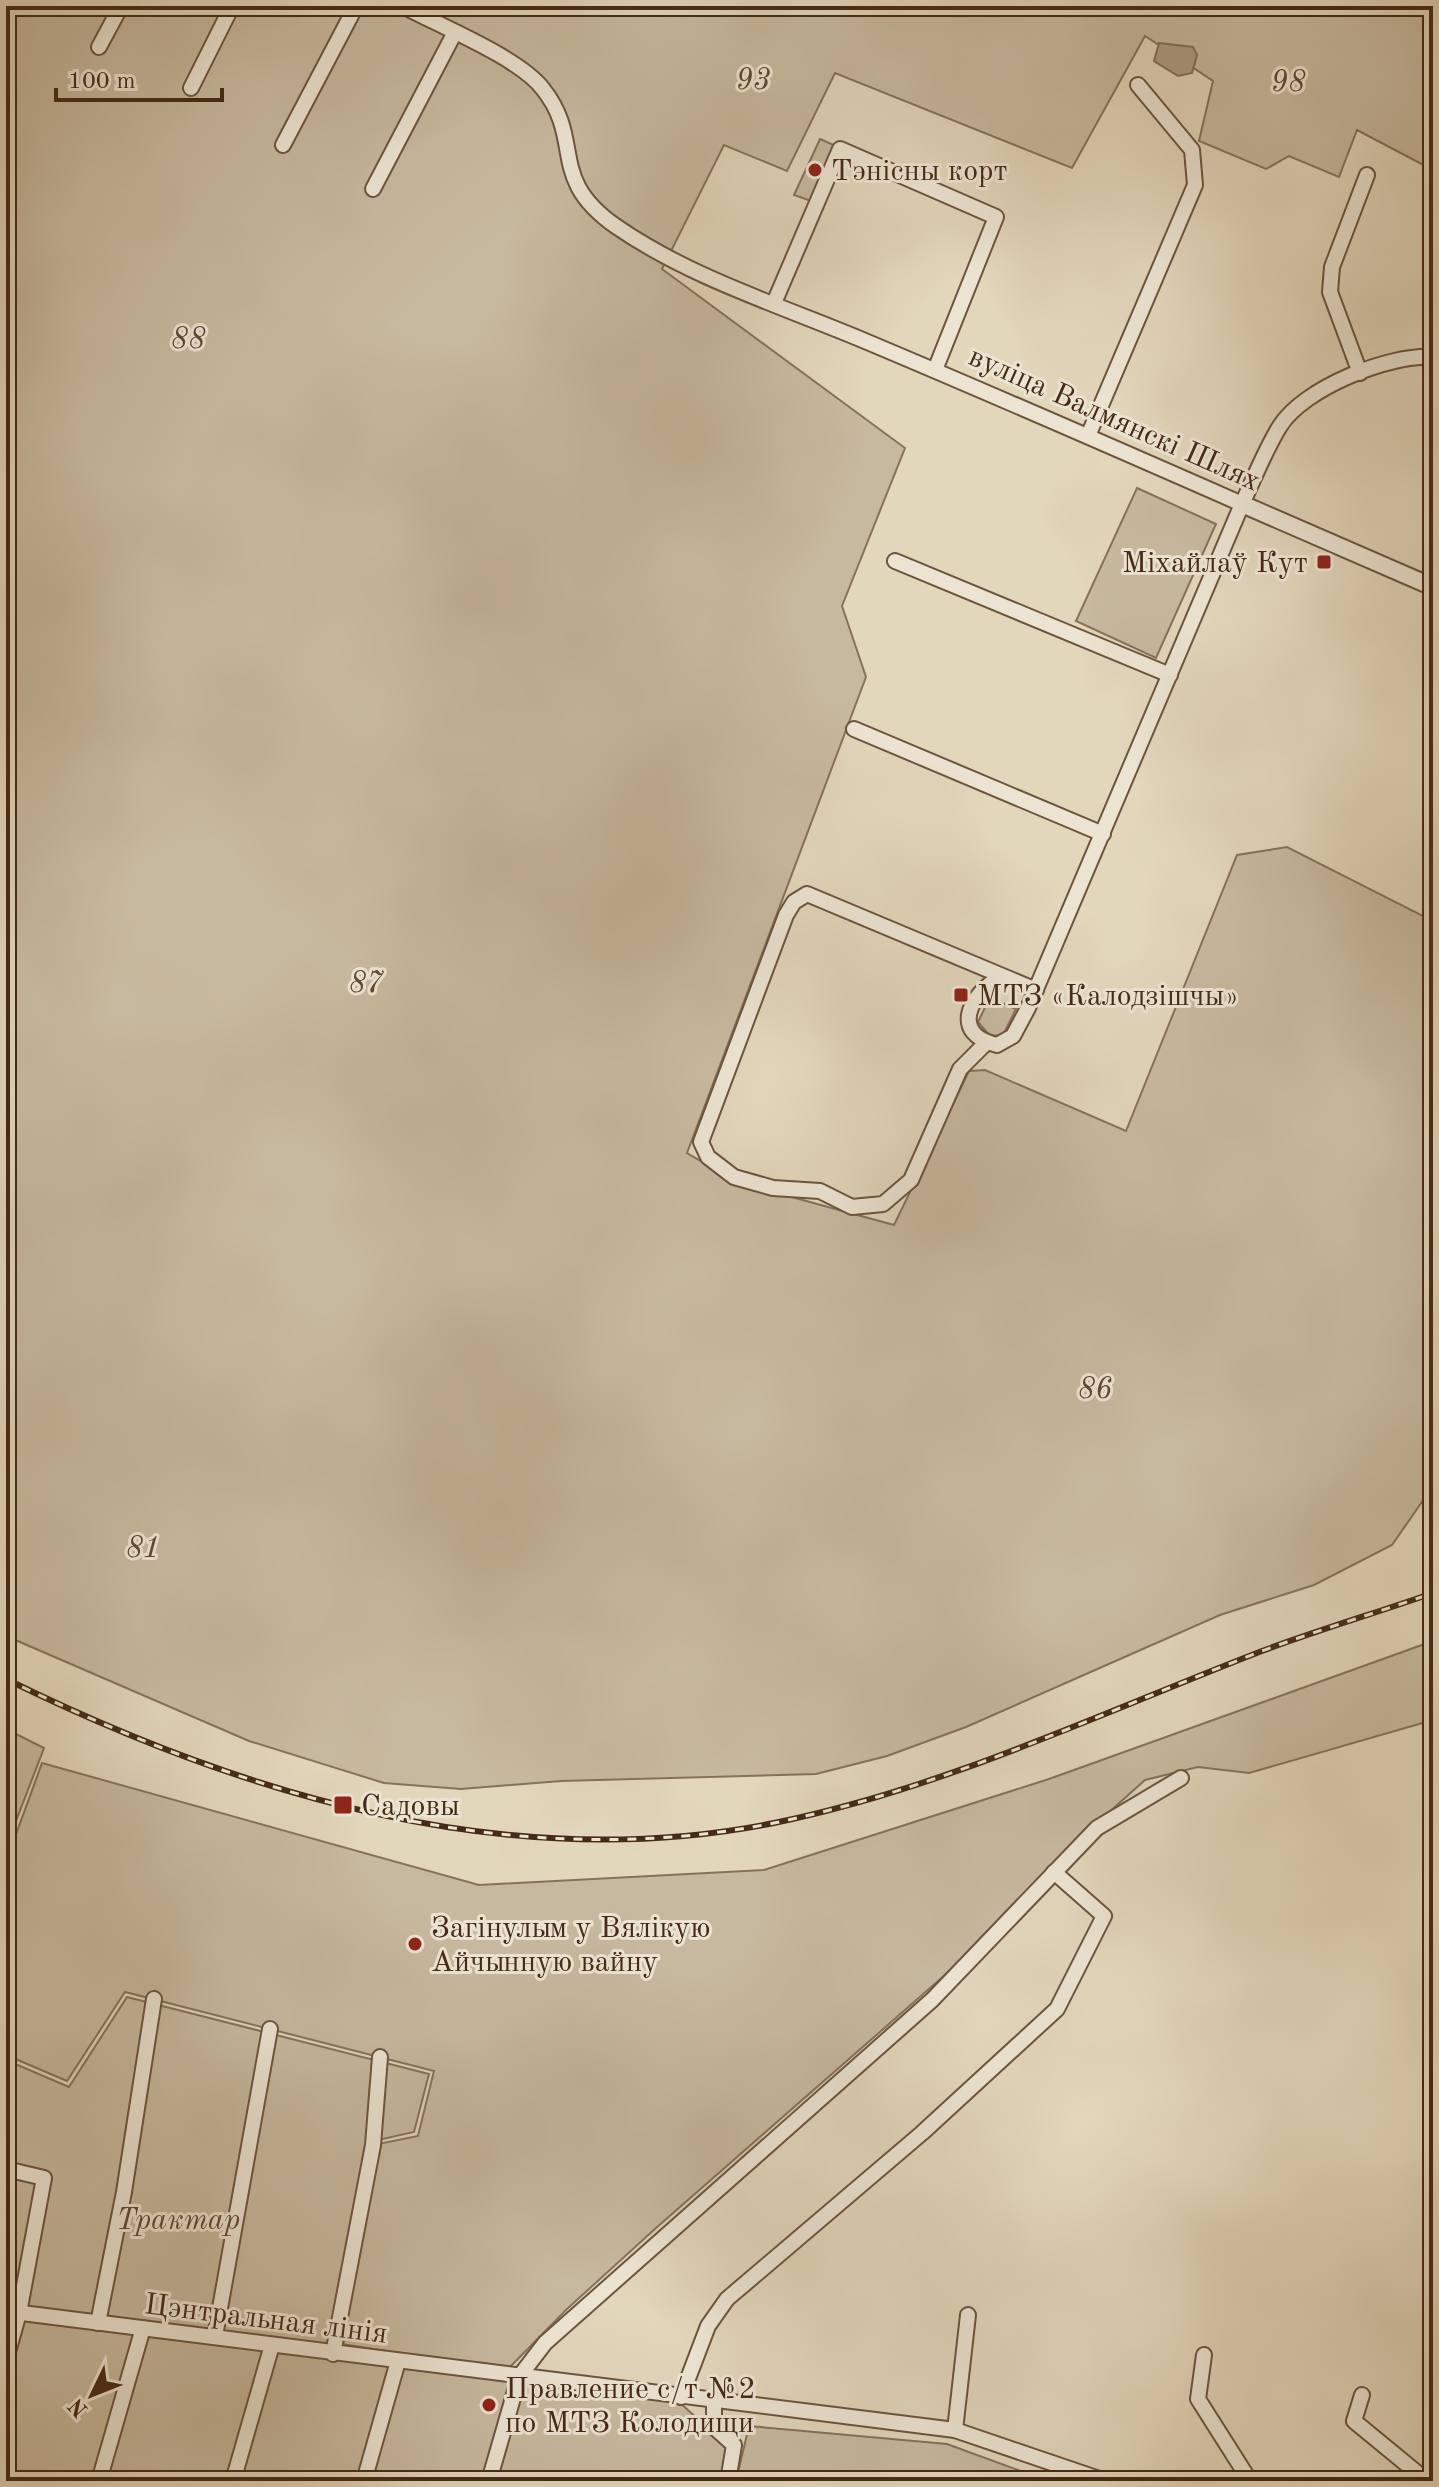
<svg xmlns="http://www.w3.org/2000/svg" width="1439" height="2487" font-family="'Old Standard TT',serif">
<style>
.green{fill:#c7b99f;stroke:#86725a;stroke-width:2}
.water{fill:#ad9c83;stroke:#836e57;stroke-width:2}
.lines{fill:none;stroke-linecap:round;stroke-linejoin:round}
.minor-casing{stroke:#6c553e;stroke-width:18}
.tertiary-casing{stroke:#6c553e;stroke-width:20}
.minor{stroke:#ece4d3;stroke-width:14}
.tertiary{stroke:#ece4d3;stroke-width:16}
.rail-casing{stroke:#452a15;stroke-width:6}
.rail{stroke:#ece4d3;stroke-width:3;stroke-dasharray:9;stroke-linecap:butt}
.poi-dot{fill:#8f2418;stroke:#ece4d3;stroke-width:3}
.labels{text-anchor:middle;stroke-width:6;stroke-linejoin:round;paint-order:stroke}
.park-label{font-size:30px;font-style:italic;fill:#5f4731;stroke:#ece4d3}
.poi-label{font-size:30px;fill:#452a15;stroke:#ece4d3;text-anchor:start}
.street-label{font-size:30px;fill:#452a15;stroke:#ece4d3}
</style>
<rect width="100%" height="100%" fill="#e2d6bb"/>
<filter id="stains"><feTurbulence type="fractalNoise" baseFrequency=".0025" numOctaves="4"/><feColorMatrix values="0 0 0 0 .2 0 0 0 0 .09 0 0 0 0 .02 0 0 0 .5 -.17"/></filter>
<radialGradient id="worn" r=".72"><stop offset=".6" stop-color="#630" stop-opacity="0"/><stop offset="1" stop-color="#630" stop-opacity=".3"/></radialGradient>
<g class="green">
<path d="M6 6H1433V170L1357 130 1339 177 1289 156 1266 169 1199 141 1213 81 1145 36 1072 168 835 73 787 171 724 145 662 269 905 448 842 606 866 677 687 1153 737 1182 894 1225 969 1071 985 1070 1126 1131 1237 855 1287 847 1433 921V1486L1392 1545 1314 1585 1220 1615 966 1727 887 1756 816 1774 561 1781 461 1789 384 1783 249 1741 6 1636Z"/>
<path d="M820 139 836 146 811 201 794 195Z"/>
<path d="M1137 488 1216 524 1156 658 1076 621Z"/>
<path d="M990 997 1016 1009 1003 1035 990 1036 978 1022Z"/>
<path d="M1433 1641V1720L1249 1773 1198 1767 1145 1780 1058 1858 970 1953 656 2228 567 2309 507 2370 335 2343 373 2145 418 2136 434 2071 125 1992 67 2081 6 2055V1862L42 1763 479 1885 764 1870 1049 1779Z"/>
<path d="M6 1729 44 1748 6 1847Z"/>
<path d="M127 1997 429 2074 414 2132 369 2142 328 2358 679 2402 729 2447 723 2481H6V2060L69 2087Z"/>
<path d="M749 2426 947 2444 1048 2481H736Z"/>
</g>
<path class="water" d="M1159 43 1193 47 1197 55 1192 73 1178 76 1154 61Z"/>
<g class="lines">
<g class="minor-casing">
<g id="minor">
<path d="M403 6C440 26 520 58 543 89 585 142 546 178 617 227 691 278 782 306 865 341 991 394 1117 449 1242 504"/>
<path d="M99 47 121 6"/>
<path d="M191 88 232 6"/>
<path d="M283 145 356 6"/>
<path d="M373 189 454 34"/>
<path d="M774 303 840 149 996 217 935 370"/>
<path d="M1360 373 1330 292 1332 267 1367 175"/>
<path d="M1088 436 1195 185 1192 150 1138 85"/>
<path d="M895 561 1170 675"/>
<path d="M854 729 1103 834"/>
<path d="M1000 977C969 995 950 1034 997 1045L1013 1036 1028 1008 1242 504C1254 479 1265 450 1280 426 1304 388 1389 354 1433 357"/>
<path d="M987 1042 960 1069 911 1180 883 1204 852 1207 820 1191 773 1188 734 1177 708 1157 701 1142 786 915 794 902 807 894 1036 990"/>
<path d="M6 2169 44 2178 19 2313 6 2359"/>
<path d="M6 2311 955 2430 1105 2481"/>
<path d="M98 2323 124 2192 154 1999"/>
<path d="M215 2336 270 2029"/>
<path d="M333 2354 373 2145 380 2057"/>
<path d="M1204 2355 1198 2399 1250 2481"/>
<path d="M1362 2395 1354 2421 1427 2481"/>
<path d="M681 2397 708 2326 727 2299 922 2133 1057 2009 1104 1916 1054 1872"/>
<path d="M714 2401V2427L734 2445 728 2481"/>
<path d="M955 2430 968 2315"/>
<path d="M99 2481 143 2328"/>
<path d="M233 2481 272 2345"/>
<path d="M364 2481 398 2361"/>
<path d="M489 2481 519 2377 545 2343 932 2000 1097 1828 1181 1778"/>
</g>
</g>
<g class="tertiary-casing">
<path id="tertiary" d="M1242 504 1433 587"/>
</g>
<use href="#minor" class="minor"/>
<use href="#tertiary" class="tertiary"/>
<g class="rail-casing">
<path id="rail" d="M6 1679C242 1795 509 1876 774 1823 945 1788 1101 1713 1262 1651 1318 1630 1376 1613 1433 1593"/>
</g>
<use href="#rail" class="rail"/>
</g>
<g class="poi-dot">
<circle cx="815" cy="170" r="8"/>
<rect x="1316" y="554" width="16" height="16" rx="4"/>
<rect x="953" y="987" width="16" height="16" rx="4"/>
<rect x="333" y="1795" width="20" height="20" rx="4"/>
<circle cx="415" cy="1944" r="8"/>
<circle cx="489" cy="2405" r="8"/>
</g>
<g class="labels">
<g class="park-label">
<text x="753" y="89">93</text>
<text x="1288" y="91">98</text>
<text x="188" y="348">88</text>
<text x="366" y="992">87</text>
<text x="1095" y="1398">86</text>
<text x="143" y="1557">81</text>
<text x="178" y="2229">Трактар</text>
</g>
<g class="poi-label">
<text x="831" y="180">Тэнісны корт</text>
<text x="1308" y="572" text-anchor="end">Міхайлаў Кут</text>
<text x="977" y="1005">МТЗ «Калодзішчы»</text>
<text x="361" y="1815">Садовы</text>
<text x="431" y="1937">Загінулым у Вялікую<tspan x="431" dy="34">Айчынную вайну</tspan></text>
<text x="505" y="2398">Правление с/т №2<tspan x="505" dy="34">по МТЗ Колодищи</tspan></text>
</g>
<g class="street-label">
<text transform="translate(1115 418) rotate(24)" y="10">вуліца Валмянскі Шлях</text>
<text transform="translate(266 2318) rotate(7)" y="10">Цэнтральная лінія</text>
</g>
</g>
<rect width="1439" height="2487" fill="none" stroke="#e2d6bb" stroke-width="32"/>
<rect x="8" y="8" width="1423" height="2471" fill="none" stroke="#452a15" stroke-width="4"/>
<rect x="16" y="16" width="1407" height="2455" fill="none" stroke="#452a15" stroke-width="2"/>
<g transform="translate(92 2395) rotate(227)" stroke="#ece4d3" stroke-width="6" paint-order="stroke">
<path d="M0-6L14 30L0 20L-14 30Z" fill="#452a15"/>
<text y="-12" font-size="22" font-weight="bold" text-anchor="middle" fill="#452a15">N</text>
</g>
<path d="M56 88v12h166v-12" fill="none" stroke="#452a15" stroke-width="4"/>
<text x="68" y="88" font-size="24" fill="#452a15" stroke="#ece4d3" stroke-width="6" paint-order="stroke">100 m</text>
<rect width="100%" height="100%" filter="url(#stains)"/>
<rect width="100%" height="100%" fill="url(#worn)"/>
</svg>
